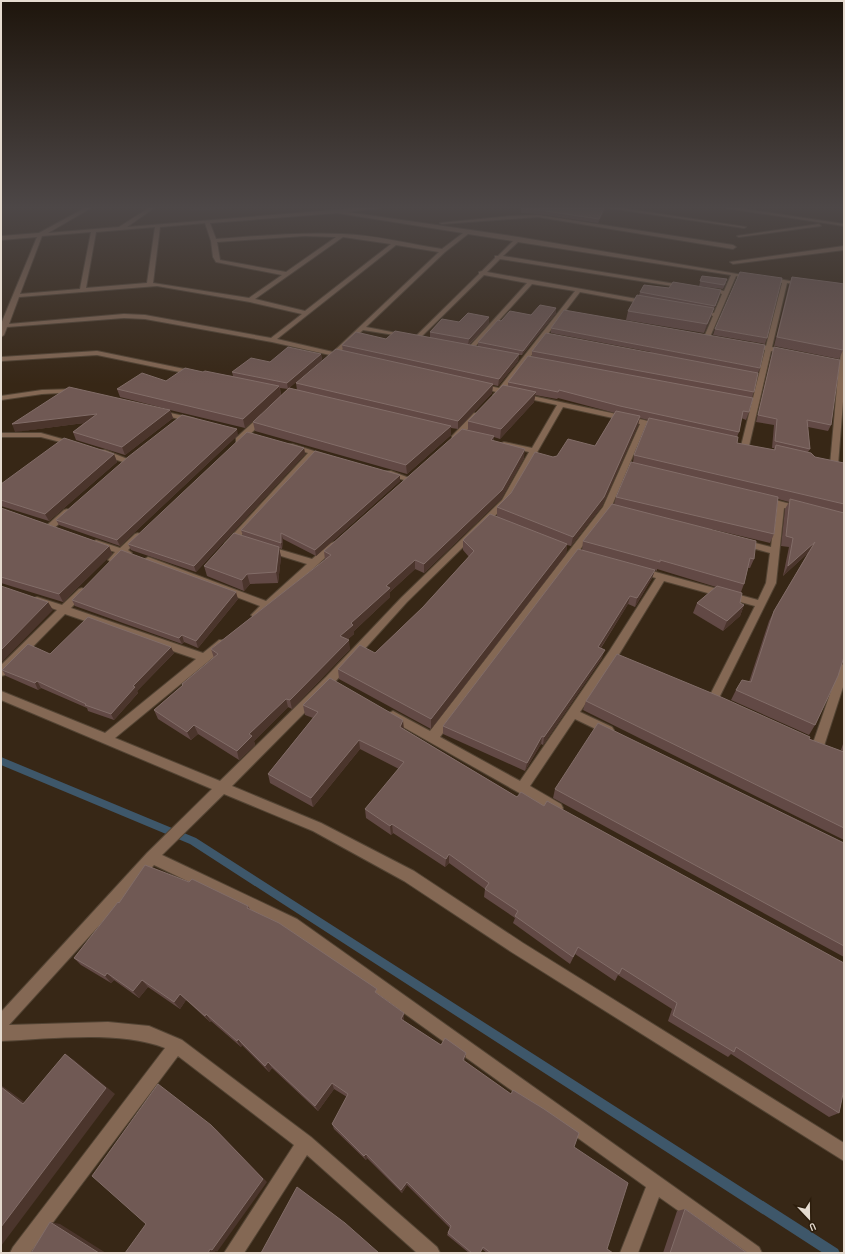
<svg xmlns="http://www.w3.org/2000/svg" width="845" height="1254" font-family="'Sofia Sans Condensed',sans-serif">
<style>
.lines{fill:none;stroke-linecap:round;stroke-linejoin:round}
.stream{fill:#3e576a;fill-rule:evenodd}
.minor-casing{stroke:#534434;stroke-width:2}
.minor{fill:#846854;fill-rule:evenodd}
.wall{fill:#624945}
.shaded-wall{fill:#4b352c}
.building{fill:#705954;stroke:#826d68}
</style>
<rect width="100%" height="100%" fill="#372716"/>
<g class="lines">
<path class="stream" d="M1 757 196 838 838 1249 840 1253H823L190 844 1 765Z"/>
<g class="minor-casing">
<g id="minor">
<path d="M85 208H91L48 233 119 227 149 208H154L127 227 358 208H379L347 212 518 237 755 277 752 279 736 276 710 337 707 339 704 337 713 316 697 312 700 310 714 313 722 294 706 290 709 288 724 291 731 275 518 242 503 256 688 286 685 288 500 259 487 272 648 301V303L646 304 580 292 505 390 644 420 665 426 661 428 646 425 611 508 440 737 520 781 610 650 656 578 638 573 636 571 638 569 641 568 758 600 766 583 770 553 741 545 740 543 744 540 771 547 776 506 761 502 760 500 764 497 802 507V511L799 512 784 508 776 583 717 702 713 703 709 702 708 699 755 606 664 581 618 656 580 712 612 727 614 730 612 733 608 735 604 733 575 719 530 786 561 804 563 808 561 812 557 814 553 812 389 719 387 716 389 713 393 711 430 731 603 507 640 424 563 407 508 503 407 602 334 683 232 786 321 823 414 871 523 943 844 1143V1161L513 953 404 881 313 831 224 794 162 855 297 919 759 1247 762 1253H738L659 1197 638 1253H620L646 1187 287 929 154 865 9 1025 108 1022 149 1026 182 1040 311 1137 437 1247 440 1253H417L307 1155 244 1253H224L294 1145 178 1056 30 1253H10L13 1247 165 1048C120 1030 50 1039 1 1041V1012L147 853 212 789 1 700V691L105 733 196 659 65 614 5 675 1 676V665L57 610 34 602 32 600 34 598 37 597 62 605 79 589 82 588 87 591 71 608 203 653 219 640H227L228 643 227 646 115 738 220 781 326 677 401 598 502 500 529 452 501 446 500 444 504 442 532 448 557 405 502 393 497 397 493 395 496 392 476 386 479 384 499 388 575 291 532 284 472 350 470 351 467 349 468 348 527 283 484 275 419 339H415V337L479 274V272L482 271 495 258V256H498L513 241 468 234 445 252 366 327 407 335V337L363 330 339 353 346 355 347 356 344 358 336 356 331 359 328 357 330 355 272 342 145 319 124 318 7 327 4 335 1 337V324L37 237 1 240V236L39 233ZM337 213 463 233 442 249C409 244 375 235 342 234 300 232 258 236 216 239L210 223ZM205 223 211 241 213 257 216 262 282 275 249 298 153 283 160 227ZM155 227 147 283 86 288 96 232ZM91 232 80 289 20 294 42 236ZM305 236 336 237 286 272 220 260 217 242ZM343 237 391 244 305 311 255 299ZM396 245 439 252 333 352 277 339ZM157 286 250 302 302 314 271 338 145 315 124 314 9 324 19 297Z"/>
<path d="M608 208H621L746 227 744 228Z"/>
<path d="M725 208H738L844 224V226Z"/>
<path d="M538 215 733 245 736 247 733 249 538 217 442 224 440 223 511 216Z"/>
<path d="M819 224 821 226 739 237 737 236Z"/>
<path d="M844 246V250L733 264 730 262Z"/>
<path d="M768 277 806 284 803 286 787 283 772 347 790 352 787 354 771 351 749 446 745 448 741 446 765 350 749 345 752 343 766 346 782 283 766 280 765 279Z"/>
<path d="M844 347V389L838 465 834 467 830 465 839 365 823 361 826 359 840 361 841 349Z"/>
<path d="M97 351 194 371 197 373 194 375 97 355 1 361V357Z"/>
<path d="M76 389 79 391 78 392 42 394 1 400V396L42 390Z"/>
<path d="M157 410 193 418 197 420 193 422 157 414Z"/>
<path d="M474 413 481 415 458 440H452V436Z"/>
<path d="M261 415 268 417 242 442H236V438Z"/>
<path d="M1 433H41L80 444 76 446 41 437H1Z"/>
<path d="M289 444H292L330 456 326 458 314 455 231 547H225L224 545 225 543 308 453 289 448Z"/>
<path d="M99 450H105L130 460 129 462H123L99 454Z"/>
<path d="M385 471H391L412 479 411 481H408L385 475Z"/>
<path d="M67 509 71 512 70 514 52 530H46L45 528 46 526 64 510Z"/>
<path d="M138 533 142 536 128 550 132 553 130 555H124L113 563 108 560 115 552 93 545 92 543 96 540 120 548 135 534Z"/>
<path d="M334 542 338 545 337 547 271 607 256 619 251 615 260 606 145 562 143 560 148 557 151 558 266 601 307 564 265 551 264 549 265 547 268 546 312 559 331 543Z"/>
<path d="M844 664V684L824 746 822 749 818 751 814 749 812 746 839 668 840 665Z"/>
</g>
</g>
<use href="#minor" class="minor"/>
</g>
<g class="wall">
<path d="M606 208 598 223 538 214 521 213V209Z"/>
<path d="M702 276 726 283 723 289 699 286Z"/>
<path d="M792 277 843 346V350L839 359 774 346 789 285Z"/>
<path d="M640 292 720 295 713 311 711 317 704 333 626 320 628 311 639 295Z"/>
<path d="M556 313 522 355H519L518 361 498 386 493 385 492 393 458 429 451 428V435L407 474 255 431 253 422 288 389 280 388 281 395 245 428 170 410 173 418 125 455 76 440 73 432 84 423 15 432 167 409 120 397 117 389 166 381 203 372 233 376 232 372 270 362 321 354 322 360 289 388 297 390 296 383 343 351 342 345 386 339 430 337V332L459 322 489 323 469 345 478 346V342L501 321 531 315Z"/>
<path d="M551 328 760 368 758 373 749 412 746 420 741 418 739 432 737 437V443L774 450V448H772L774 425 756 422 772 353 774 347 831 425 828 431 808 427 810 449 808 452 815 457 844 463V660L815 725 809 735 731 700 736 690 749 682 769 621 774 611 808 553 783 576 789 547 781 546 785 509 789 502 778 499 774 534 770 543 711 529 754 559 750 568H748L744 584 741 592 740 603 744 605 740 616 723 631 693 613 697 603 716 587 657 569V571L655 570 652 578 635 607 628 604 601 648 602 658 543 745 541 744 525 771 443 734V726L582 550 583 541 614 504 616 497 633 462 634 455 648 420 640 418 638 425 602 506 571 546 567 545 566 554 431 729 339 679 338 669 375 653 423 607 469 557 463 550V540L497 516V507L553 457 595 446 615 413 558 398 557 399 535 395 534 402 500 439 494 437V441L524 458 501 499 424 573 415 569 390 592V597L354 631V634L347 640 350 649 292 709 288 707 254 741 255 745 239 760 198 734 191 740 158 719 154 710 182 686V684L214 658 211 649 325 560 324 551 468 430V421L508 386V382L532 356V351L651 352 551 333Z"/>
<path d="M715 329 767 338 765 344 713 335Z"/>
<path d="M238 435 120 546 59 525 56 520Z"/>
<path d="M304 448 305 454 196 572 131 550 128 544Z"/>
<path d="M114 454 117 462 49 521 1 506V484Z"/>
<path d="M400 475V481L316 556 283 539 282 549 279 548 281 557 278 583 250 584 244 591 207 576 204 566 243 536 241 530Z"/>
<path d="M1 508 109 546 112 554 63 602 1 583Z"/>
<path d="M238 599 198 648 184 642 182 644 75 606 72 600Z"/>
<path d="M174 653 137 691 138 693 114 720 88 711 87 708 41 688 38 690 6 676 2 670 50 654Z"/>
<path d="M586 701 809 739 844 752V840L583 710Z"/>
<path d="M303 705 404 729 517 797 544 806 839 1113 829 1117 731 1054 728 1057 668 1021 672 1009 618 975 615 981 575 954 570 964 513 923 515 918 484 897 485 889 449 863 445 867 393 833 391 835 366 818 365 809 399 769 360 749 313 807 270 783 268 774 313 718 305 715Z"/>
<path d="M844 741V752L841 750Z"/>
<path d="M555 789 844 843V957L553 798Z"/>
<path d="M119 903 248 906 250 909 378 994 404 1013V1021L441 1045 465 1059 464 1061 574 1147 607 1249 613 1253H487L482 1249 480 1253H469L447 1235 450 1228 407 1185 402 1193 367 1158 366 1160 334 1129 332 1124 347 1097 334 1089 318 1111 272 1068 269 1072 242 1045 241 1047 211 1021 210 1022 186 1000 180 1009 148 987 139 998 114 980 111 983 81 965 74 958Z"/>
<path d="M685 1209 748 1253H663L677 1211Z"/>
</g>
<g class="shaded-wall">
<path d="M191 208H237L191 211Z"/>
<path d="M604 208H606L598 223 599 219Z"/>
<path d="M721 290 720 295 713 311 715 306Z"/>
<path d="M556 308V313L522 355 523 351Z"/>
<path d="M714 308 711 317 704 333 707 324Z"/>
<path d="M489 317V323L468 345 469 339Z"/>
<path d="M321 354 322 360 288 389 287 383Z"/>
<path d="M519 354 518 361 498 386 499 379Z"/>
<path d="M493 384 492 393 458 429V421Z"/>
<path d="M279 386 281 395 245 428 243 419Z"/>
<path d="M536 392 534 402 500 439 501 429Z"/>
<path d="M170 410 173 418 125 455 122 447Z"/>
<path d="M97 414 100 421 15 432 12 424Z"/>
<path d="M640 416 638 425 602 506 571 546 573 537Z"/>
<path d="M451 426V435L407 474 406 465Z"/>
<path d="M237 429 238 435 120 546 117 540Z"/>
<path d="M494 436V445L491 440Z"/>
<path d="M304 448 305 454 196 572 194 566Z"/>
<path d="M525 449 524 458 501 499 424 573V564Z"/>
<path d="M114 454 117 462 49 521 45 514Z"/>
<path d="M400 475V481L316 556 315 550Z"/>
<path d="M281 533 283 539 282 549 281 543Z"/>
<path d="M815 542 810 551 783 576 788 566Z"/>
<path d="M567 544 566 554 431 729V719Z"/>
<path d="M109 546 112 554 63 602 59 594Z"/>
<path d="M279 547 281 557 278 583 276 572Z"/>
<path d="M415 560V569L390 592V597L354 631V634L341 645 340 636 351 623 386 586Z"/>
<path d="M655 570 652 578 635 607 637 598Z"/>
<path d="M247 574 250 584 244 591 242 580Z"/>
<path d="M236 592 238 599 198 648 196 641Z"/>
<path d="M630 596 628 604 596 655 598 647Z"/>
<path d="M48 602 53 610 1 663V650Z"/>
<path d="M744 605 740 616 723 631 727 621Z"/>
<path d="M182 635 184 642 182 644 179 638Z"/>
<path d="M349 640 350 649 292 709 290 700Z"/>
<path d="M171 647 174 653 137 691 138 693 114 720 111 714 133 686Z"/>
<path d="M605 650 602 658 543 745 544 737Z"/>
<path d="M37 681 41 688 38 690 35 683Z"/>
<path d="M286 699 288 707 254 741 255 745 239 760 237 751 249 734Z"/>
<path d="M403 720 404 730 400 727Z"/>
<path d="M194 725 198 734 191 740 187 732Z"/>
<path d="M542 736 541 744 525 771 527 763Z"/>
<path d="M359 740 360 749 313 807 311 798Z"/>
<path d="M392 824 393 833 391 835 390 826Z"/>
<path d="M449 854V863L445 867 446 859Z"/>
<path d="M107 973 114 980 111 983 105 976Z"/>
<path d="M142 980 148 987 139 998 133 991Z"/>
<path d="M180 994 186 1000 180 1009 174 1002Z"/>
<path d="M404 1013V1020L401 1025V1019Z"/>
<path d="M206 1014 211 1021 210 1022 205 1016Z"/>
<path d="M238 1039 242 1045 241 1047 237 1041Z"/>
<path d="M466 1053 465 1059 462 1066 463 1060Z"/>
<path d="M65 1054 74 1060 115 1094 1 1246V1227Z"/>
<path d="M268 1062 272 1068 269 1072 265 1066Z"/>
<path d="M332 1083 334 1089 318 1111 315 1106Z"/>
<path d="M1 1085 34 1109 23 1104 1 1087Z"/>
<path d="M211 1125 217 1130 267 1182 217 1252 216 1251 214 1253H208Z"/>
<path d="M366 1154 367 1158 366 1160 364 1156Z"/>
<path d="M407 1182V1185L402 1193 401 1190Z"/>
<path d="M50 1222 60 1224 106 1253H99Z"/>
</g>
<g class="building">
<path d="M522 208H604L599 219 539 210 521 209Z"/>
<path d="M740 272 782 278 767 338 715 329Z"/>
<path d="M702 276 727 279 724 285 700 281Z"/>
<path d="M792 277 838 283 844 284V340H843V350L777 337Z"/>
<path d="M673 282 721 290 715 306 640 292 644 285 669 288Z"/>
<path d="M637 295 714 308 707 324 628 311Z"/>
<path d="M540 305 556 308 523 351 478 342 498 320 501 321 510 311 531 315Z"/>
<path d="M564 310 765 345 760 368 551 328Z"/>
<path d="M468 313 489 317 469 339 430 332 442 319 459 322Z"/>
<path d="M395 331 519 354 499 379 342 345 356 332 386 339Z"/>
<path d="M546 333 758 373 754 392 532 351Z"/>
<path d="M288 347 321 354 287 383 232 372 251 358 270 362Z"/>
<path d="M774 347 840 360 831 425 807 420 810 449 775 441 777 419 758 415Z"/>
<path d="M336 349 493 384 458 421 296 383Z"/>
<path d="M528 356 753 398 749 412 743 411 739 432 620 406 559 390 558 392 508 382Z"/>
<path d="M185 368 203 372 205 371 279 386 243 419 117 389 142 373 166 381Z"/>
<path d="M503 385 536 392 501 429 468 421Z"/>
<path d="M69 387 170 410 122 447 73 432 97 414 12 424Z"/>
<path d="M289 388 451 426 406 465 253 422Z"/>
<path d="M616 411 640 416 604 497 573 537 497 507 511 493 535 452 553 457 557 456 568 439 595 446Z"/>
<path d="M182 415 237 429 117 540 56 520 128 457Z"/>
<path d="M649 418 738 437 737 443 775 450 776 445 811 453 815 457 844 463V504L634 455Z"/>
<path d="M462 429 494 436 491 440 525 449 502 490 424 564 415 560 386 586 390 588 351 623 353 625 340 636 349 640 290 700 286 699 249 734 252 736 237 751 194 725 187 732 154 710 183 685 182 684 218 654 211 649 331 555 324 551Z"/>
<path d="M247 432 304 448 194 566 128 544Z"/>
<path d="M64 438 114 454 45 514 1 500V484Z"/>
<path d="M315 451 400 475 315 550 281 533V543L241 530Z"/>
<path d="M631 462 778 497 774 534 616 497Z"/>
<path d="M790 499 844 513V657L838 676 815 725 736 690 742 680 751 682 774 611 815 542 788 566 793 538 786 536Z"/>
<path d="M612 504 756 541 754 559 750 558 744 584 660 560V562L583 541Z"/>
<path d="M1 508 109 546 59 594 1 577Z"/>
<path d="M490 514 567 544 431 719 338 669 360 645 375 653 423 607 474 551 463 540Z"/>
<path d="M234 533 279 547 276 572 247 574 242 580 204 566Z"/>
<path d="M578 549 655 570 637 598 630 596 598 647 605 650 544 737 542 736 527 763 443 726Z"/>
<path d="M121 550 236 592 196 641 182 635 179 638 72 600Z"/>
<path d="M1 586 48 602 1 650Z"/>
<path d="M717 586 742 593 740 603 744 605 727 621 697 603Z"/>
<path d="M88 617 171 647 133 686 135 687 111 714 85 705 86 704 37 681 35 683 2 670 28 644 50 654Z"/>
<path d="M617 654 721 697 810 737 809 739 844 752V828L586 701Z"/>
<path d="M330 678 403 720 400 727 517 797 521 792 544 806 547 801 844 963V1089L839 1113 736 1047 734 1052 673 1015 677 1003 622 968 619 974 578 947 573 957 515 916 518 911 485 889 489 883 449 854 446 859 392 824 390 826 365 809 404 762 359 740 311 798 268 774 318 712 303 705Z"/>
<path d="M598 723 844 843V946L555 789Z"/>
<path d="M145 865 189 882 192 879 248 906 247 908 279 923 377 989 375 992 404 1013 401 1019 441 1045 445 1038 466 1053 463 1060 511 1094 513 1090 544 1109 579 1133 574 1147 628 1183 607 1249 613 1253H491L483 1247 480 1253H472L448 1233 451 1226 407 1182 401 1190 366 1154 364 1156 332 1124 348 1094 332 1083 315 1106 268 1062 265 1066 238 1039 237 1041 206 1014 205 1016 180 994 174 1002 142 980 133 991 107 973 105 976 74 958 118 902 119 903Z"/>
<path d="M65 1054 106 1088 1 1227V1087L23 1104Z"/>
<path d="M158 1084 211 1125 263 1179 212 1250 210 1249 208 1253H125L146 1224 92 1176Z"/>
<path d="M297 1187 345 1223 379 1253H261Z"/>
<path d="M685 1209 747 1253H748H670Z"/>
<path d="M50 1222 99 1253H31Z"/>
</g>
<linearGradient id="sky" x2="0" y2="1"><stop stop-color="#1e150c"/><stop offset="0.54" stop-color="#4d4747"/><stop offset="1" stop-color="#4d4747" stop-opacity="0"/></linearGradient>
<rect width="845" height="384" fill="url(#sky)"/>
<rect width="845" height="1254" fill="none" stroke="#e5dbd0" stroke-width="4"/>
<g transform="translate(809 1218) rotate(158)" stroke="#2c1d0c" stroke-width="3" paint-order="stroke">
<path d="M0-3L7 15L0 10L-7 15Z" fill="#e5dbd0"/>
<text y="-6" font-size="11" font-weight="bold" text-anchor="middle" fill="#e5dbd0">U</text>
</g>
</svg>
